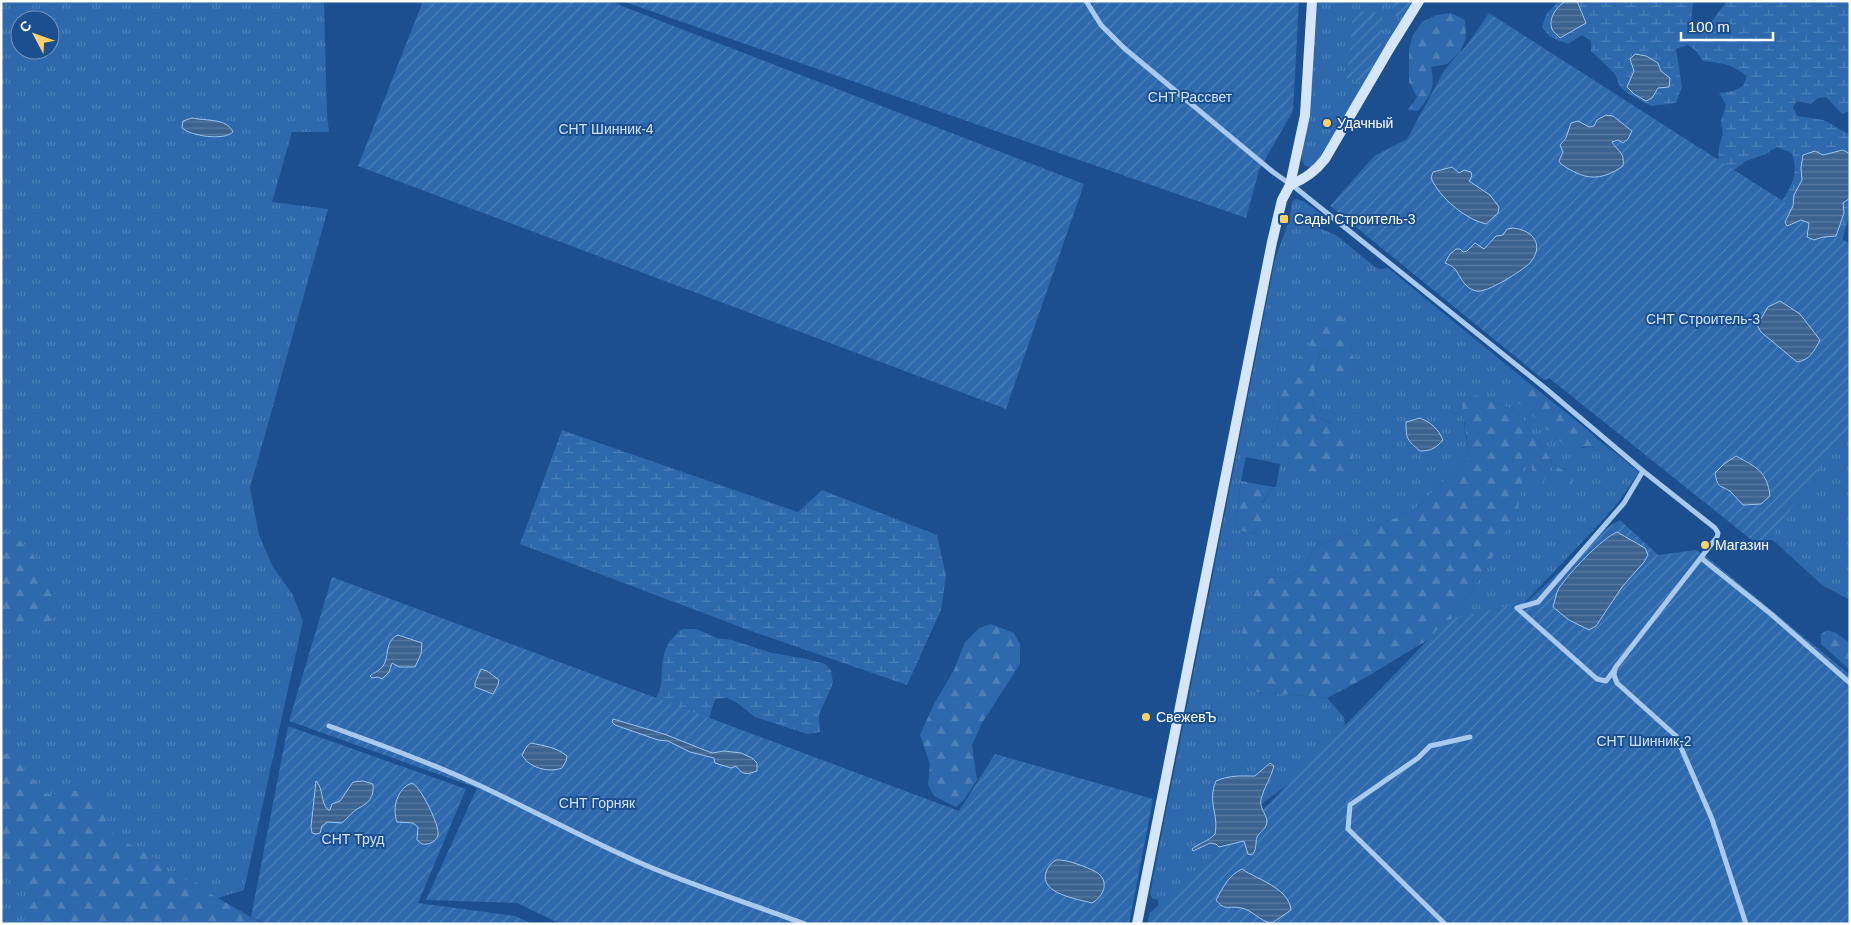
<svg xmlns="http://www.w3.org/2000/svg" width="1851" height="925" font-family="Helvetica,sans-serif">
<style>
.grass{fill:url(#grass-tufts);fill-rule:evenodd}
.forest{fill:url(#forest-firs)}
.wetland{fill:url(#wetland-marsh)}
.garden{fill:url(#garden-furrows)}
.water{fill:url(#water-rules);stroke:#9cc4f0}
.lines{fill:none;stroke-linecap:round;stroke-linejoin:round}
.street{stroke:#a9c9ee;stroke-width:5}
.secondary{stroke:#d6e6fa;stroke-width:10}
.poi-dot{fill:#ffd166;stroke:#1b4f8f;stroke-width:2}
.labels{text-anchor:middle;stroke-width:4;stroke-linejoin:round;paint-order:stroke}
.park-label{font-size:14px;fill:#cfe3fa;stroke:#1b4f8f}
.poi-label{font-size:14px;fill:#fff;stroke:#1b4f8f;text-anchor:start}
</style>
<defs>
<pattern id="grass-tufts" width="24" height="20" patternUnits="userSpaceOnUse" patternTransform="scale(1.25)"><rect width="24" height="20" fill="#2e69ad"/><path d="M3 7l-1-3M5 7V3M7 7l1-3M15 17l-1-3M17 17v-4M19 17l1-3" fill="none" stroke="#4d80b9"/></pattern>
<pattern id="forest-firs" width="22" height="20" patternUnits="userSpaceOnUse" patternTransform="scale(1.25)"><rect width="22" height="20" fill="#2e69ad"/><path d="M5 1l3.5 6h-7zM16 11l3.5 6h-7z" fill="#4d80b9"/></pattern>
<pattern id="wetland-marsh" width="20" height="14" patternUnits="userSpaceOnUse" patternTransform="scale(1.25)"><rect width="20" height="14" fill="#2e69ad"/><path d="M1 5h8M5 5V1M11 12h8M15 12V8" fill="none" stroke="#4d80b9"/></pattern>
<pattern id="garden-furrows" width="10" height="10" patternUnits="userSpaceOnUse" patternTransform="scale(1.25)"><rect width="10" height="10" fill="#2e69ad"/><path d="M-1 1l2-2M0 10L10 0M9 11l2-2" fill="none" stroke="#4d80b9"/></pattern>
<pattern id="water-rules" width="6" height="5" patternUnits="userSpaceOnUse" patternTransform="scale(1.25)"><rect width="6" height="5" fill="#3c6290"/><path d="M0 2.5h6" fill="none" stroke="#597aa1"/></pattern>
</defs>
<rect width="100%" height="100%" fill="#1b4f8f"/>
<g class="grass">
<path d="M1 1H324L327 116 329 132H292L272 202 328 209 250 488 259 535 273 567 293 595 303 621 244 890 133 924H1ZM20 20H50V50H20Z"/>
<path d="M1316 1H1414L1326 147 1316 164 1311 167 1305 166C1299 158 1303 147 1305 137Z"/>
<path d="M1296 199 1303 201 1321 214 1319 228 1336 235 1375 267 1381 269 1388 268 1524 379 1520 385 1518 403 1536 417 1559 441 1584 448 1590 446 1611 457 1617 462 1618 458 1603 443 1639 472 1620 500 1601 522 1514 614 1444 630 1487 567 1523 455 1528 451 1551 466 1558 475 1562 471 1553 463 1517 411 1480 396 1464 423 1469 456 1413 511 1362 531 1336 538 1315 547 1301 571 1285 577 1264 578 1257 692 1327 698 1344 717 1346 742 1260 805 1265 787 1272 775 1269 763 1255 777H1225L1214 813 1216 818 1215 834 1206 843V846L1210 843 1226 845 1161 912 1157 899H1153L1150 895 1152 883 1275 259 1290 218 1292 202ZM1337 312 1350 332V342L1356 371 1328 350 1320 354 1315 370V389L1313 405 1318 417 1332 423 1277 432 1279 413 1277 397ZM1246 457 1280 464 1276 487H1273L1262 504 1254 534 1235 529 1241 481Z"/>
<path d="M1850 403V600L1822 585 1774 541 1765 538Z"/>
</g>
<g class="forest">
<path d="M1451 13 1465 20 1466 38 1460 52 1447 64 1431 67C1435 89 1432 94 1418 111L1408 110 1417 97 1409 82V49L1413 35 1422 22 1436 15Z"/>
<path d="M1328 312H1337L1347 324 1350 333V342L1356 371 1347 385 1340 390 1335 383 1334 355 1328 350 1320 354 1315 370V389L1313 405 1318 417 1331 423 1353 450 1352 461 1342 476 1299 471 1288 458 1280 445 1277 432 1279 413 1277 397Z"/>
<path d="M1524 379 1588 430 1618 458 1622 464 1590 446 1570 449C1551 436 1536 417 1518 403L1517 390Z"/>
<path d="M1468 395 1480 396 1517 411 1553 463 1573 479 1571 487H1566L1551 466 1542 486 1532 484V454L1528 451 1523 455 1522 459 1523 479 1518 509 1487 567 1444 630 1365 678 1327 698 1257 692 1241 636 1251 594 1264 578 1285 577 1301 571 1315 547 1336 538 1362 531 1413 511 1469 456 1462 404Z"/>
<path d="M1241 481 1273 487 1262 503 1263 520 1253 534 1235 529Z"/>
<path d="M1 527 32 550 39 576 56 596 55 610 49 623 23 630 1 620Z"/>
<path d="M991 624 1014 633 1020 644V664L982 723 972 745 977 780 964 800 956 807 934 796 928 785 930 764 920 735 934 704 954 670 965 642 979 628Z"/>
<path d="M1827 630 1836 633 1850 643V670L1821 644V634Z"/>
<path d="M1 754H12L47 795 96 788 108 827 116 837 153 857 169 877 194 881 204 890 263 924H23L31 895 14 874 1 867Z"/>
</g>
<g class="wetland">
<path d="M1559 1H1693L1691 28 1699 34 1711 22 1727 1H1850V111L1842 114 1826 97 1818 98 1811 104 1797 101 1793 107 1797 116 1824 120 1850 135V212L1841 245 1777 210C1789 188 1800 178 1792 153L1777 147 1766 154 1746 161 1730 173 1718 168 1719 146 1723 135 1721 121 1726 105 1719 93 1733 91 1743 86 1747 76C1731 64 1722 63 1703 61L1696 51 1688 45 1676 49 1682 87 1676 103 1651 106 1629 94 1620 87 1615 74 1591 51V41L1582 35 1568 44 1550 37 1542 27 1547 13Z"/>
<path d="M562 430 798 512 822 490 937 535 946 575 941 610 907 685 754 632 520 544Z"/>
<path d="M682 629H696L717 638 732 640 772 653 807 659 825 664 831 670 833 683 819 715 820 732 807 734 755 717 736 702 727 698 716 699C711 707 712 714 707 723L654 703C656 697 660 691 661 685 663 660 660 647 682 629Z"/>
</g>
<g class="garden">
<path d="M423 1H609L1084 184 1006 409 358 166Z"/>
<path d="M622 1H1299L1293 111 1259 170 1246 218Z"/>
<path d="M1392 1H1412L1402 17 1392 16Z"/>
<path d="M1353 11 1383 13 1381 49 1363 82 1347 79Z"/>
<path d="M1489 13 1850 244V425L1763 549 1549 378 1544 380 1330 206 1374 156 1407 139 1445 69 1467 45Z"/>
<path d="M1620 520 1658 555 1696 550 1707 557 1850 675V924H1147L1150 913 1273 800 1447 620 1527 602 1605 529Z"/>
<path d="M332 577 959 811 995 754 1153 799 1129 924H561L517 903 426 900 477 788 289 721Z"/>
<path d="M288 726 466 789 418 903 515 916 533 924H267L251 917Z"/>
</g>
<g class="water">
<path d="M1566 1H1577L1586 23 1560 38C1558 35 1553 32 1552 29 1548 18 1557 6 1566 1Z"/>
<path d="M1635 54 1646 56 1658 63 1661 71 1670 78 1669 87 1658 88 1652 98 1646 101 1634 94 1627 87 1634 71 1630 59Z"/>
<path d="M1606 115 1613 116 1632 131 1628 139 1623 143 1618 140 1612 142C1618 152 1625 152 1623 166 1600 182 1584 180 1561 164L1559 161 1563 152 1560 145 1566 138 1571 123 1578 121 1589 127 1594 126 1597 120Z"/>
<path d="M192 118C205 121 227 118 233 132 224 141 191 136 182 128L183 121Z"/>
<path d="M1843 150 1850 154V198L1843 203 1844 213 1836 236 1823 237 1814 240 1807 237 1809 223 1801 220 1787 226 1785 222 1793 206 1794 195 1802 180 1801 168 1803 155 1815 151 1823 155Z"/>
<path d="M1452 167 1459 173 1464 170 1471 172 1472 176 1469 181 1490 195 1499 207 1498 213 1486 224C1465 219 1440 198 1431 178L1433 172Z"/>
<path d="M1513 228C1533 230 1545 245 1530 263 1523 270 1486 294 1476 291 1464 288 1461 277 1455 269 1452 266 1448 264 1445 263L1450 254 1456 249H1460L1463 252 1467 251 1475 243 1484 249 1496 236 1503 235 1507 229Z"/>
<path d="M1780 301 1800 314 1820 340C1814 351 1810 360 1797 362L1761 332 1757 325 1768 307Z"/>
<path d="M1420 418C1432 423 1438 429 1443 440 1436 448 1431 451 1420 451 1407 440 1406 439 1406 422Z"/>
<path d="M1736 456C1756 467 1767 471 1770 496L1761 504 1743 505C1739 501 1735 496 1731 492 1720 484 1718 490 1715 473L1724 464Z"/>
<path d="M1617 532 1645 548 1648 555 1644 562 1622 587 1596 626 1589 630 1569 620 1553 607C1555 601 1556 593 1559 588 1570 572 1600 540 1617 532Z"/>
<path d="M398 635 422 643 421 654 415 667H399L392 663 389 672 382 679 378 677 372 678 370 676C374 672 380 671 383 666 390 656 384 641 398 635Z"/>
<path d="M481 669 487 671 499 680 498 685 493 694 475 687V683Z"/>
<path d="M613 719 664 734 712 753 724 751 741 753 752 758 757 763V771C746 775 743 775 736 766L731 768 715 763 714 758 690 752 668 741 658 740 615 725 612 722Z"/>
<path d="M531 743C544 746 556 747 567 756L566 761 562 768C549 773 529 768 522 755L527 746Z"/>
<path d="M1270 763 1274 766C1271 778 1264 787 1261 799 1259 808 1266 813 1267 821 1267 829 1260 831 1257 837 1255 844 1257 850 1252 855L1248 854 1244 841 1219 847 1216 844 1210 843 1193 851 1192 849C1199 843 1208 842 1215 834 1219 814 1207 802 1216 781 1229 775 1241 776 1255 776Z"/>
<path d="M316 781C324 789 320 802 328 810H330L332 804 340 801 353 782 363 781 373 784C374 798 369 803 357 809 352 812 347 819 342 823L327 822 322 826 320 833 316 834 312 833 311 827Z"/>
<path d="M412 783C421 787 440 826 438 835 436 842 429 845 422 844L417 840 418 827 413 823 397 822C392 808 397 788 412 783Z"/>
<path d="M1056 860C1066 859 1087 867 1096 872 1111 881 1103 897 1092 903 1078 899 1039 894 1046 872 1048 867 1051 863 1056 860Z"/>
<path d="M1242 869C1258 880 1289 888 1291 910L1272 923C1260 922 1253 910 1241 908 1229 905 1225 912 1216 900 1223 887 1229 875 1242 869Z"/>
</g>
<g class="lines">
<g class="street">
<path d="M1086 1 1101 25 1124 48 1273 172 1297 189 1545 388 1643 471 1715 528 1718 533 1717 537 1615 668 1614 675 1617 683 1676 736 1712 819 1746 924"/>
<path d="M1701 558 1771 614 1850 683"/>
<path d="M1615 669 1606 681 1597 679 1517 608 1538 602 1624 503 1643 471"/>
<path d="M329 726C378 744 427 761 474 783 531 809 586 840 645 865 697 887 751 904 805 924"/>
<path d="M1445 924 1348 829 1350 805 1418 758 1430 746 1470 737"/>
</g>
<g class="secondary">
<path d="M1290 185C1305 179 1315 172 1325 159L1391 46 1419 1"/>
<path d="M1137 924 1272 242 1282 200 1290 185 1305 115 1312 1"/>
</g>
</g>
<g class="poi-dot">
<circle cx="1327" cy="123" r="5"/>
<rect x="1279" y="214" width="10" height="10" rx="2.5"/>
<circle cx="1705" cy="545" r="5"/>
<circle cx="1146" cy="717" r="5"/>
</g>
<g class="labels">
<g class="park-label">
<text x="1190" y="102">СНТ Рассвет</text>
<text x="606" y="134">СНТ Шинник-4</text>
<text x="1703" y="324">СНТ Строитель-3</text>
<text x="1644" y="746">СНТ Шинник-2</text>
<text x="597" y="808">СНТ Горняк</text>
<text x="353" y="844">СНТ Труд</text>
</g>
<g class="poi-label">
<text x="1337" y="128">Удачный</text>
<text x="1294" y="224">Сады Строитель-3</text>
<text x="1715" y="550">Магазин</text>
<text x="1156" y="722">СвежевЪ</text>
</g>
</g>
<rect width="1851" height="925" fill="none" stroke="#ffffff" stroke-width="5"/>
<g transform="translate(35 35) rotate(311)"><circle r="24" fill="#1b4f8f" stroke="#7695bc"/>
<path d="M0-4L9 19L0 12L-9 19Z" fill="#ffd166"/>
<text y="-8" font-size="14" font-weight="bold" text-anchor="middle" fill="#ffffff">С</text>
</g>
<path d="M1681 32v8h92v-8" fill="none" stroke="#ffffff" stroke-width="2.5"/>
<text x="1688" y="32" font-size="15" fill="#ffffff" stroke="#1b4f8f" stroke-width="4" paint-order="stroke">100 m</text>
</svg>
